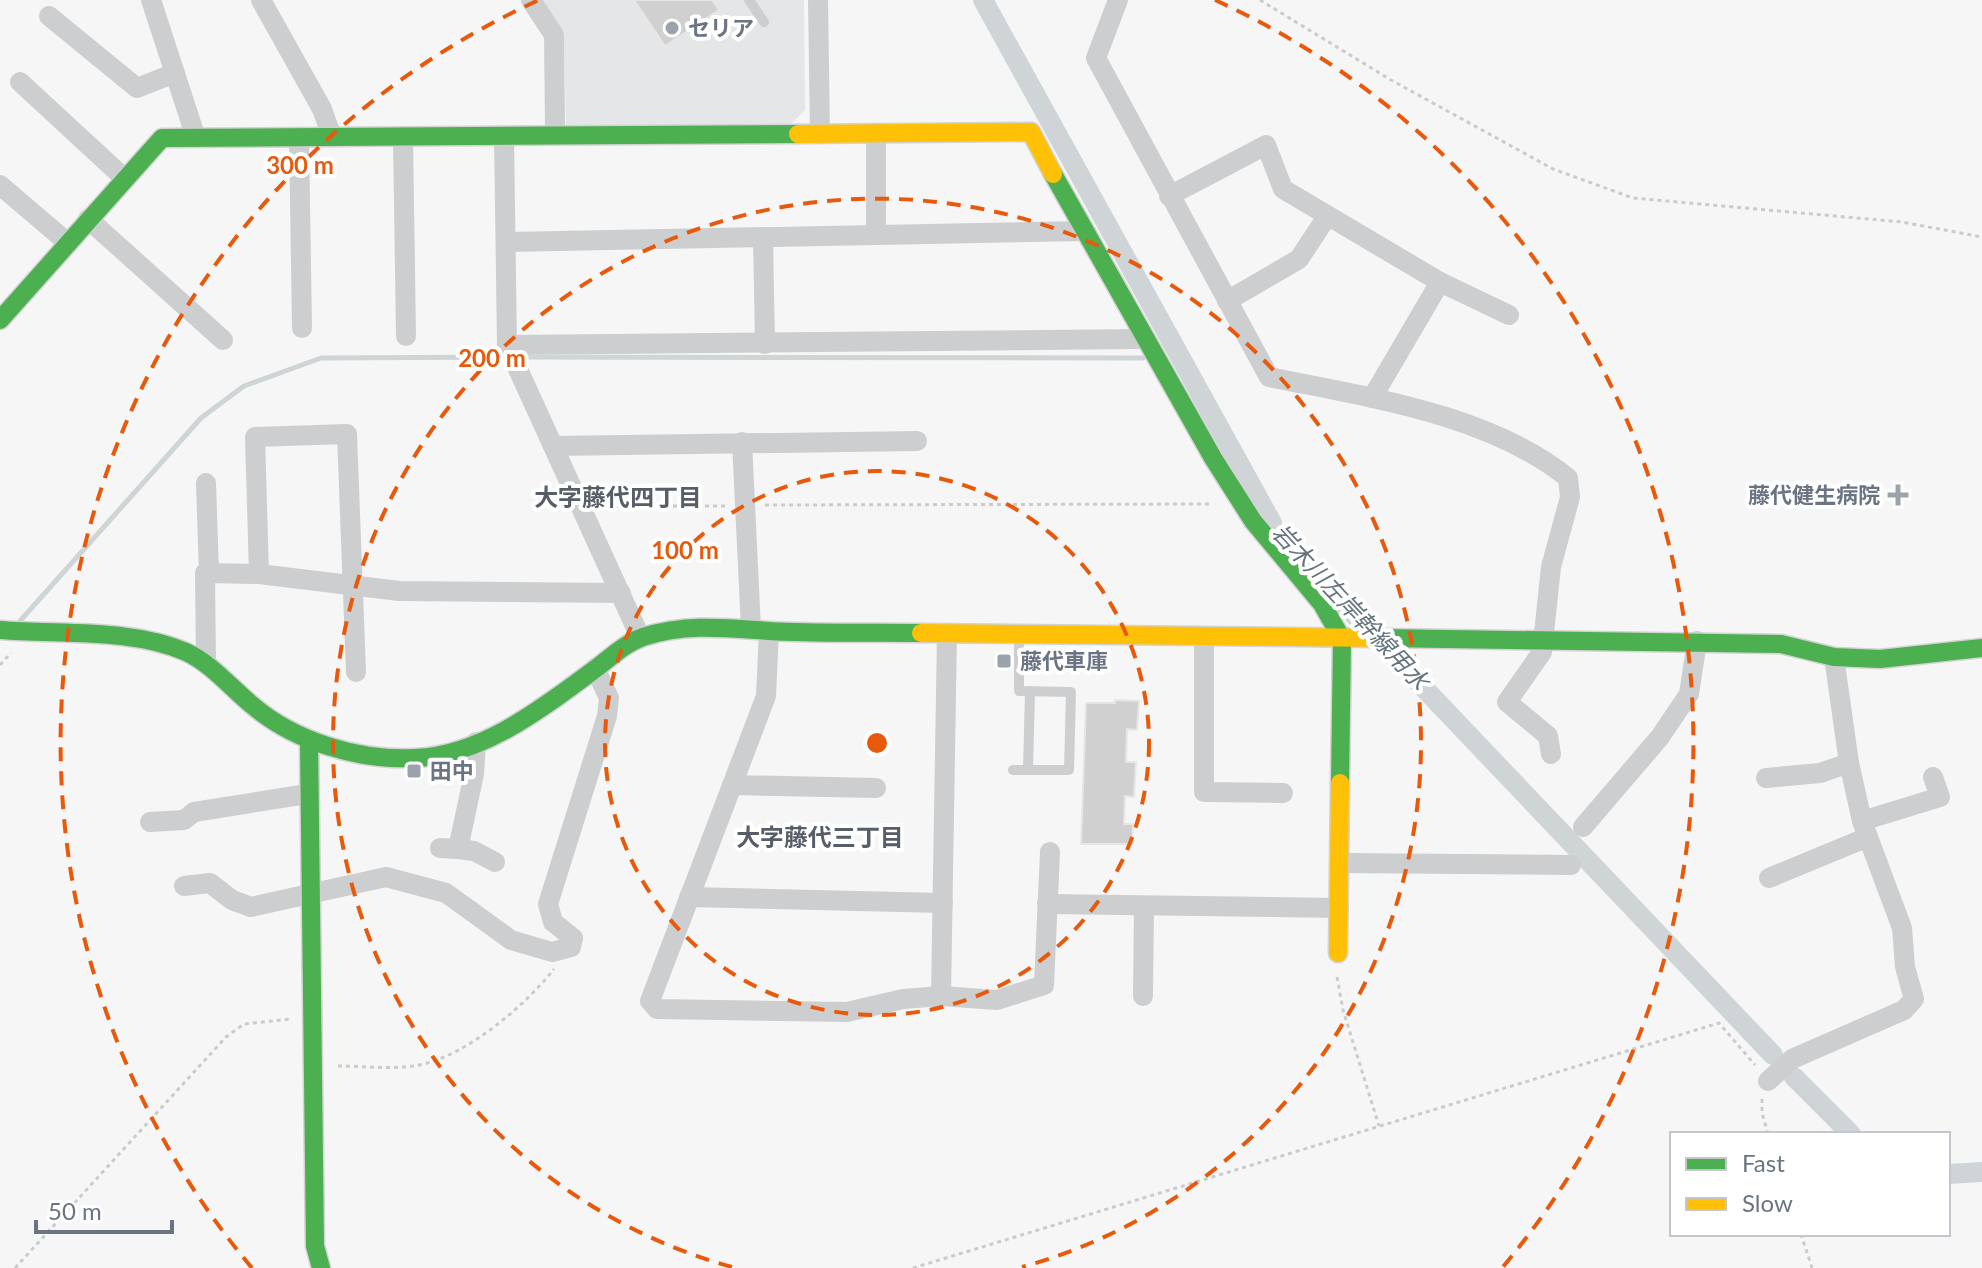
<svg xmlns="http://www.w3.org/2000/svg" width="1982" height="1268" font-family="Lato,'Noto Sans JP',sans-serif">
<style>
.built{fill:#e5e6e7}
.lines{fill:none;stroke-linecap:round;stroke-linejoin:round}
.stream{stroke:#cfd4d7;stroke-width:5}
.canal{stroke:#cfd4d7;stroke-width:20}
.building{fill:#d0d0d1;stroke:#e6e6e6;stroke-width:2}
.fast-casing{stroke:#d2d3d4;stroke-width:21}
.slow-casing{stroke:#d2d3d4;stroke-width:21}
.path{stroke:#cacbcc;stroke-width:3;stroke-dasharray:4 4;stroke-linecap:butt}
.lane{stroke:#cdcecf;stroke-width:10}
.street{stroke:#cdcecf;stroke-width:20}
.fast{stroke:#4caf50;stroke-width:18}
.slow{stroke:#ffc107;stroke-width:18}
.ring{fill:none;stroke:#e8590c;stroke-width:4;stroke-dasharray:14 10}
.poi-dot{fill:#9ba2ab;stroke:#fff;stroke-width:3}
.labels{text-anchor:middle;stroke-width:8;stroke-linejoin:round;paint-order:stroke}
.poi-label{font-size:22px;font-weight:bold;fill:#6a7483;stroke:#fff;text-anchor:start}
.neighbourhood-label{font-size:24px;font-weight:bold;fill:#575e68;stroke:#fff}
.water-label{font-size:24px;font-style:italic;fill:#65747f;stroke:#fff}
.centre{fill:#e8590c;stroke:#fff;stroke-width:4}
.ring-label{font-size:24px;text-anchor:middle;font-weight:bold;fill:#e8590c;stroke:#fff;stroke-width:8;stroke-linejoin:round;paint-order:stroke}
</style>
<rect width="100%" height="100%" fill="#f6f6f6"/>
<path class="built" d="M543 0H804L805 110 789 126H566L564 34Z"/>
<g class="lines">
<g class="stream">
<path d="M517 357 1143 358"/>
<path d="M20 621 201 418 244 386 321 358 507 357"/>
</g>
<g class="canal">
<path d="M983 0 1272 523"/>
<path d="M1305 563 1773 1055"/>
<path d="M1794 1077 1851 1134"/>
<path d="M1948 1174 1982 1172"/>
</g>
</g>
<g class="building">
<path d="M634 0H712L719 10 665 46Z"/>
<path d="M1115 700 1139 701 1137 730 1127 729 1126 762H1136L1134 797 1125 796 1124 824H1133L1132 844H1081L1086 703H1115Z"/>
</g>
<g class="lines">
<g class="fast-casing">
<g id="fast">
<path d="M1053 174 1213 458 1253 521 1322 604 1342 639 1340 783"/>
<path d="M0 320 162 138 798 134"/>
<path d="M0 630C59 635 131 628 186 652 212 664 230 687 252 705 295 742 360 761 416 758 484 755 545 706 598 667 612 656 626 643 643 637 685 623 726 628 769 631 819 634 870 632 921 633"/>
<path d="M1383 638 1781 644 1834 657 1880 659 1982 648"/>
<path d="M309 740 315 1246 321 1268"/>
</g>
</g>
<g class="slow-casing">
<g id="slow">
<path d="M798 134 1031 132 1053 174"/>
<path d="M921 633 1383 638"/>
<path d="M1338 953 1340 783"/>
</g>
</g>
<g class="path">
<path d="M1260 0 1391 80 1553 169 1633 198 1902 222 1982 237"/>
<path d="M765 505 1213 504"/>
<path d="M601 506H725"/>
<path d="M0 665 11 653"/>
<path d="M1337 977 1343 1010 1379 1126"/>
<path d="M338 1066C364 1066 394 1070 419 1065 466 1056 525 1006 554 969"/>
<path d="M1762 1099V1113L1768 1134"/>
<path d="M1801 1234 1812 1268"/>
<path d="M15 1268 226 1037 244 1024 291 1019"/>
<path d="M913 1268 1719 1023 1755 1065"/>
</g>
<g class="lane">
<path d="M749 0 764 22"/>
<path d="M1013 770H1069L1071 692 1019 691V635"/>
<path d="M1028 770 1030 691"/>
</g>
<g class="street">
<path d="M151 0 196 138"/>
<path d="M261 0 322 109 332 137"/>
<path d="M531 0 554 35 555 127"/>
<path d="M818 0 820 134"/>
<path d="M1118 0 1096 58 1269 377C1367 397 1489 414 1568 478L1570 497 1551 567 1542 652 1507 702 1548 736 1551 754"/>
<path d="M49 16 137 88 175 73"/>
<path d="M20 82 124 178"/>
<path d="M876 133V234"/>
<path d="M299 137 302 328"/>
<path d="M403 137 406 336"/>
<path d="M504 137 507 345 640 637"/>
<path d="M0 185 68 243"/>
<path d="M1169 196 1266 145 1283 189 1440 282 1509 315"/>
<path d="M88 219 223 340"/>
<path d="M763 237 765 344"/>
<path d="M507 242 1083 231"/>
<path d="M1227 301 1299 259 1326 218"/>
<path d="M507 345 1142 339"/>
<path d="M1372 398 1440 282"/>
<path d="M742 442 751 629"/>
<path d="M553 446 917 441"/>
<path d="M206 483 209 573"/>
<path d="M259 574 255 437 347 434 356 672"/>
<path d="M769 631 766 696 650 1001 657 1009 847 1012 903 999 941 996 997 1000 1044 985 1050 852"/>
<path d="M1204 637V792L1283 793"/>
<path d="M206 664 205 573 259 574 399 591 621 593"/>
<path d="M1766 778 1820 773 1849 763"/>
<path d="M732 785 876 788"/>
<path d="M1862 821 1940 797 1933 777"/>
<path d="M150 822 184 820 194 812 307 794"/>
<path d="M1583 827 1660 737 1689 694 1697 641"/>
<path d="M440 848 458 849 474 774 476 742"/>
<path d="M458 849 474 851 495 862"/>
<path d="M1339 863 1571 865"/>
<path d="M1769 878 1868 837"/>
<path d="M184 886 210 883 232 900 251 907 386 877 446 893 511 940 552 952 571 947 573 938 553 922 548 904 607 716 609 698 595 668"/>
<path d="M689 897 943 903"/>
<path d="M1047 904 1339 908"/>
<path d="M941 996 947 633"/>
<path d="M1143 996 1144 906"/>
<path d="M1768 1081 1792 1059 1904 1010 1914 999 1905 967 1902 928 1862 821 1849 763 1834 657"/>
</g>
<use href="#fast" class="fast"/>
<use href="#slow" class="slow"/>
</g>
<g class="ring">
<circle cx="877" cy="743" r="272"/>
<path d="M732 1267A544 544 0 1 1 1022 1267"/>
<path d="M252 1268A816 816 0 0 1 539 0M1215 0A816 816 0 0 1 1502 1268"/>
</g>
<g class="poi-dot">
<circle cx="672" cy="28" r="8"/>
<path d="M1894 483h8v8h8v8h-8v8h-8v-8h-8v-8h8z"/>
<rect x="996" y="653" width="16" height="16" rx="4"/>
<rect x="406" y="763" width="16" height="16" rx="4"/>
</g>
<g class="labels">
<g class="poi-label">
<text x="688" y="36">セリア</text>
<text x="1880" y="503" text-anchor="end">藤代健生病院</text>
<text x="1020" y="669">藤代車庫</text>
<text x="430" y="779">田中</text>
</g>
<g class="neighbourhood-label">
<text x="618" y="506">大字藤代四丁目</text>
<text x="820" y="846">大字藤代三丁目</text>
</g>
<g class="water-label">
<text transform="translate(1350 607) rotate(47)" y="8">岩木川左岸幹線用水</text>
</g>
</g>
<circle cx="877" cy="743" r="12" class="centre"/>
<g class="ring-label">
<text x="300" y="174">300 m</text>
<text x="492" y="367">200 m</text>
<text x="685" y="559">100 m</text>
</g>
<rect x="1670" y="1132" width="280" height="104" fill="#ffffff" stroke="#c3c7cd" stroke-width="2"/>
<rect x="1686" y="1158" width="40" height="12" fill="#4caf50" stroke="#c3c7cd" stroke-width="2"/>
<text x="1742" y="1172" font-size="24" fill="#6a7483">Fast</text>
<rect x="1686" y="1198" width="40" height="12" fill="#ffc107" stroke="#c3c7cd" stroke-width="2"/>
<text x="1742" y="1212" font-size="24" fill="#6a7483">Slow</text>
<path d="M36 1220v12h136v-12" fill="none" stroke="#6a7483" stroke-width="4"/>
<text x="48" y="1220" font-size="24" fill="#6a7483" stroke="#ffffff" stroke-width="6" paint-order="stroke">50 m</text>
</svg>
